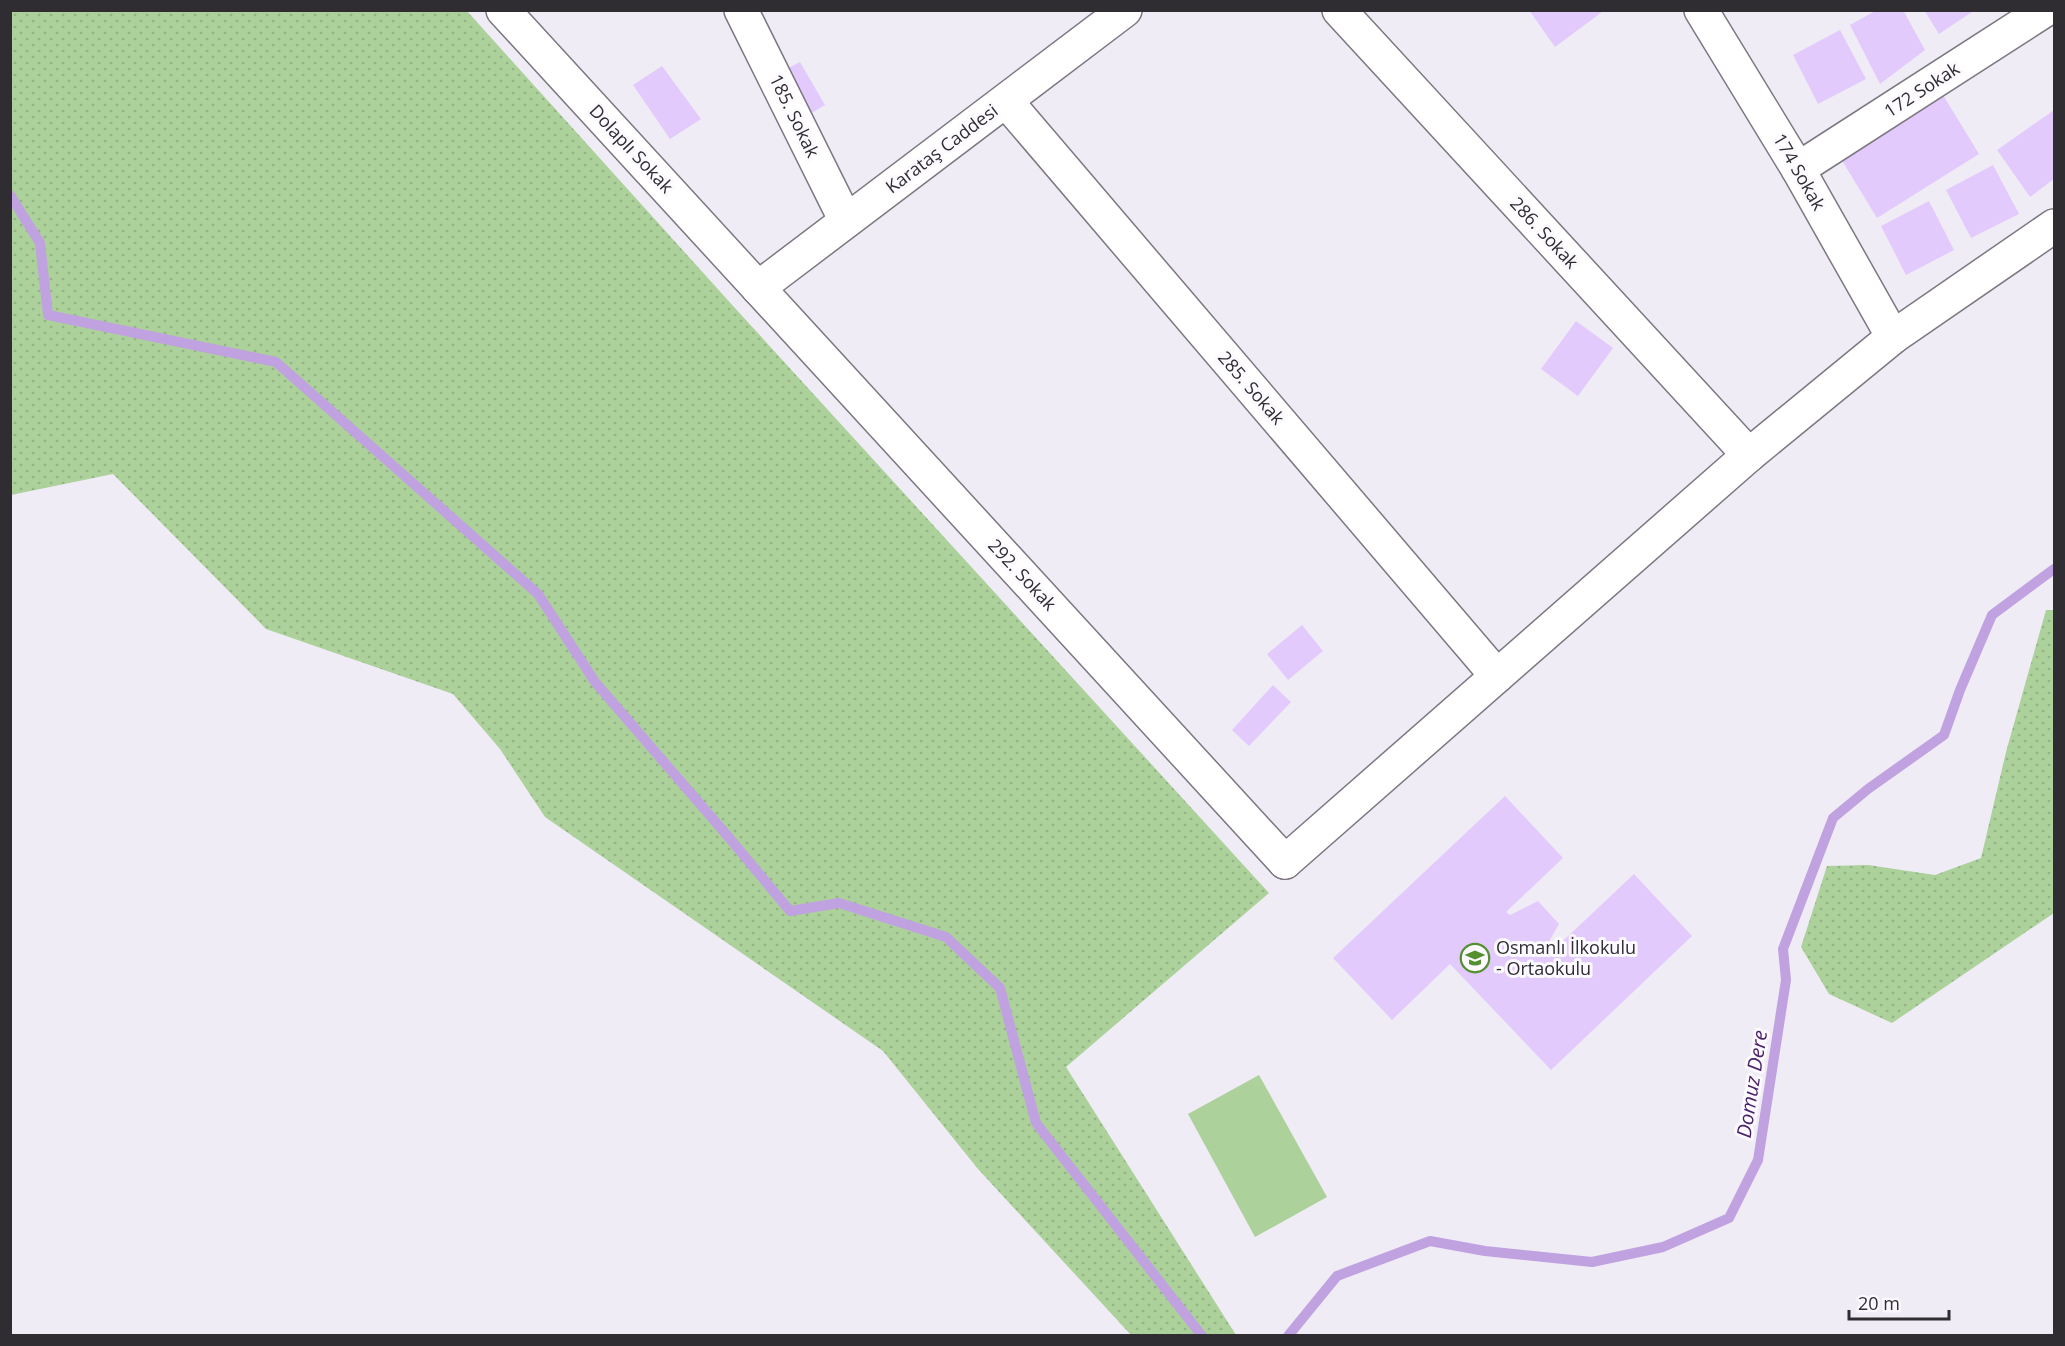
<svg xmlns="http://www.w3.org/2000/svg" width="2065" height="1346" font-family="'Open Sans',sans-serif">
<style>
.grass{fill:url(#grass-dots)}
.garden{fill:#acd19b}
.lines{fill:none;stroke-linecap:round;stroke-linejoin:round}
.stream{stroke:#c1a2e0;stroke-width:10}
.building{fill:#e3cafd}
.minor-casing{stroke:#7c7780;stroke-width:36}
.tertiary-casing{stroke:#7c7780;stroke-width:36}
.minor{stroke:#fff;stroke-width:33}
.tertiary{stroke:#fff;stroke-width:33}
.labels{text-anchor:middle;stroke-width:6;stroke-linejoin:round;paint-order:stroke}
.street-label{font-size:18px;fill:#2f2d31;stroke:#fcfafe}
.poi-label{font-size:18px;fill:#2f2d31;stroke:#fcfafe;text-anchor:start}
.water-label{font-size:20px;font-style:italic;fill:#4a226a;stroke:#fcfafe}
</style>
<defs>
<pattern id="grass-dots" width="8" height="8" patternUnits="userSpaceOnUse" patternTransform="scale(1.5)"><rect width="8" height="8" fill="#acd19b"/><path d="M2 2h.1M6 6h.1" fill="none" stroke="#94b486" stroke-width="1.8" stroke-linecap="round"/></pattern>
</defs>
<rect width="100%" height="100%" fill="#f0ecf6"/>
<g class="grass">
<path d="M11 10 467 11 734 307 1269 893 1066 1067 1236 1335H1131L978 1169 883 1051 545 817 500 749 453 694 266 629 113 474 11 495Z"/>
<path d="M2046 610H2054V913L1892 1023 1829 994 1801 947 1827 866 1868 865 1935 875 1981 858 2006 752Z"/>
</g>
<path class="garden" d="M1259 1075 1327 1197 1255 1237 1188 1114Z"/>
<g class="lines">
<g class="stream">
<path d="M10 195 40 243 48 315 276 362 538 594 595 682 731 840 790 911 839 903 946 937 1000 988 1036 1123 1202 1336"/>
<path d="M1288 1336 1337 1276 1430 1241 1485 1251 1592 1262 1663 1247 1729 1218 1758 1160 1786 980 1783 949 1833 818 1868 789 1944 735 1960 690 1992 615 2054 569"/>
</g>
</g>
<g class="building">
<path d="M1529 10H1601L1602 12 1555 47Z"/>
<path d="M1877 10H1903L1925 50 1880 84 1850 25Z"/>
<path d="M1924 10H1975L1939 34Z"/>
<path d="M1840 30 1866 79 1818 104 1793 55Z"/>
<path d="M800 62 825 105 805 117 779 73Z"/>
<path d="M662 66 701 119 670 139 633 85Z"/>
<path d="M1943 95 1979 154 1877 218 1841 159Z"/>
<path d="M2054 110V179L2030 197 1997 150Z"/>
<path d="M1993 165 2019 214 1971 238 1946 190Z"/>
<path d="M1929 201 1954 250 1906 275 1881 226Z"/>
<path d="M1576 321 1613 348 1578 396 1541 369Z"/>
<path d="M1302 625 1323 651 1288 680 1267 654Z"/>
<path d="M1273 685 1291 702 1249 746 1232 730Z"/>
<path d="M1505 796 1563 858 1506 912 1510 915 1538 901 1559 924 1543 952 1547 956 1634 874 1692 936 1551 1070 1450 964 1392 1020 1333 958Z"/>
</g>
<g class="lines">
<g class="minor-casing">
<g id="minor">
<path d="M503 10 1285 862"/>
<path d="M741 10 846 221"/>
<path d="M1701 10 1798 169 1893 337"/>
<path d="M1006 101 1497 676"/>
<path d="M1798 169 2045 10"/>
</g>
</g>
<g class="tertiary-casing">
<g id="tertiary">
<path d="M1339 10 1749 455"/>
<path d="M758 288 1125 10"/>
<path d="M1285 862 1749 455 1893 337 2054 226"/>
</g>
</g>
<use href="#minor" class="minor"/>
<use href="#tertiary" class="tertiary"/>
</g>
<defs>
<g id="school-ring" transform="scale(1.5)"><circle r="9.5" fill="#fcfafe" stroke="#54902f" stroke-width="1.5"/><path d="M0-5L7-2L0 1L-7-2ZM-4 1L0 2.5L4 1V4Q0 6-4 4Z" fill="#54902f"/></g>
</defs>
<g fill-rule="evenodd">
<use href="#school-ring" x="1475" y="958"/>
</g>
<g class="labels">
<g class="street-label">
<text transform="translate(1922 90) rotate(-33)" y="6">172 Sokak</text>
<text transform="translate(794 116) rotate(64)" y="6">185. Sokak</text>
<text transform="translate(631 149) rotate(47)" y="6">Dolaplı Sokak</text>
<text transform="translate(942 149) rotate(-37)" y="6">Karataş Caddesi</text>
<text transform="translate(1799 172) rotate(60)" y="6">174 Sokak</text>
<text transform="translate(1544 233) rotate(47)" y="6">286. Sokak</text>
<text transform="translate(1251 388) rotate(49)" y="6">285. Sokak</text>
<text transform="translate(1022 575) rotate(47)" y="6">292. Sokak</text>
</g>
<g class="poi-label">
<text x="1496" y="954">Osmanlı İlkokulu<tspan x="1496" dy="21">- Ortaokulu</tspan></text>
</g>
<g class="water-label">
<text transform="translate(1752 1084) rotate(-81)" y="7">Domuz Dere</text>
</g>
</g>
<rect width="2065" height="1346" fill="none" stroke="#2f2d31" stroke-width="24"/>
<path d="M1849 1310v9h100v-9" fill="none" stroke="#2f2d31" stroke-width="3"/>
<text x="1858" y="1310" font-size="18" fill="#2f2d31" stroke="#fcfafe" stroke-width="4.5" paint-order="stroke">20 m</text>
</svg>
